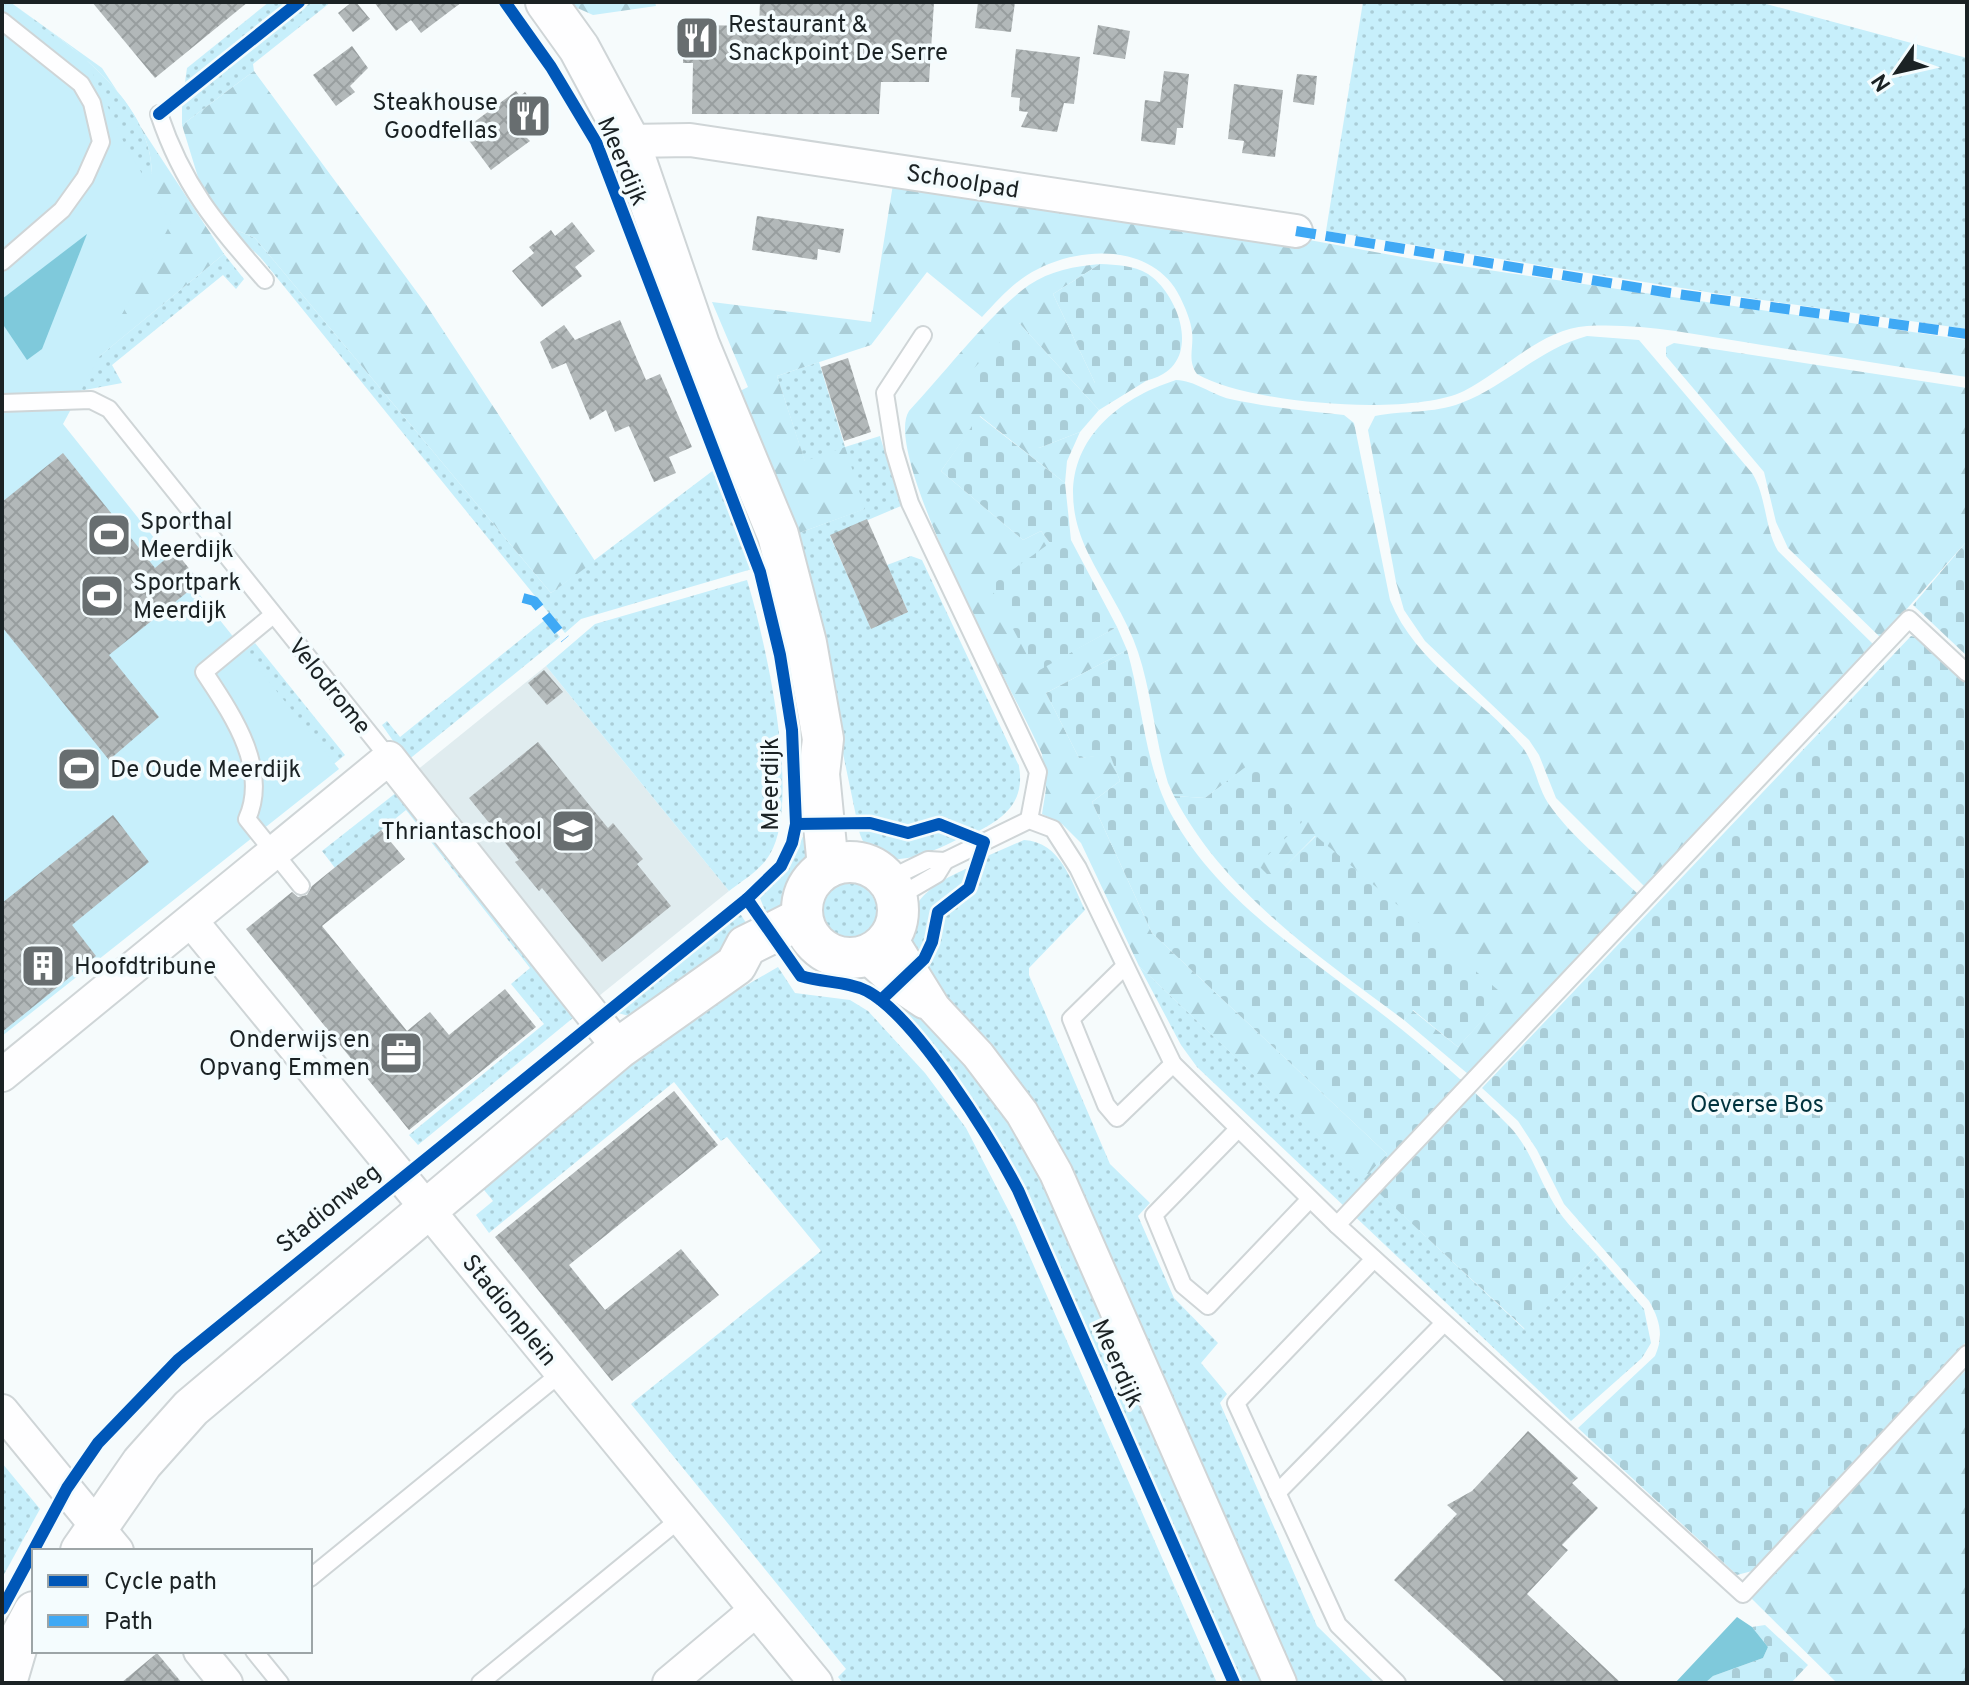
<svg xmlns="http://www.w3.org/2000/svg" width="1969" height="1685" font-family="Overpass,sans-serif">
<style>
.built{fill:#e0ecef}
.grass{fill:url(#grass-dots)}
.forest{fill:url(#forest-firs)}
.cemetery{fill:url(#cemetery-stones)}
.garden{fill:#c7effb}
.water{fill:#7fc9db}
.building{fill:url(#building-cross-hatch)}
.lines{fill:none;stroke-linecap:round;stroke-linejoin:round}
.service-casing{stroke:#cfd5d7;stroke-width:20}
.minor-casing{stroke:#cfd5d7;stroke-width:36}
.tertiary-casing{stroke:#cfd5d7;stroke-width:44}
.service{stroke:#fefeff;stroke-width:16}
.minor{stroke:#fefeff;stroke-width:32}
.tertiary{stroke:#fefeff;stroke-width:40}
.quiet{stroke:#3fa9f5;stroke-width:10;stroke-dasharray:20 10;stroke-linecap:butt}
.cycleway-casing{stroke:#f4fcfe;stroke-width:17}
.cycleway{stroke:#0057b8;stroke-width:12}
.labels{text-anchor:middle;stroke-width:7;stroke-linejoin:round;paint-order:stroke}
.poi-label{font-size:24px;fill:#1b2224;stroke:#f4fcfe;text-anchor:start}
.street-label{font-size:24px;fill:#1b2224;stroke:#f4fcfe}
.park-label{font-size:24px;fill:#01333e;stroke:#f4fcfe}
</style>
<defs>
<pattern id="grass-dots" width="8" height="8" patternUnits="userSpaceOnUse" patternTransform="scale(2)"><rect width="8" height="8" fill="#c7effb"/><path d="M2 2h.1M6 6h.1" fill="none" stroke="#aacdd7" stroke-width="1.8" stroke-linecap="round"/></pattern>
<pattern id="forest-firs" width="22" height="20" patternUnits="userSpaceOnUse" patternTransform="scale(2)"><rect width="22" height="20" fill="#c7effb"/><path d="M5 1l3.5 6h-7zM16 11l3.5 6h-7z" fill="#aacdd7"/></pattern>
<pattern id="cemetery-stones" width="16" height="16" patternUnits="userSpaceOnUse" patternTransform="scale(2)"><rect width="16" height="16" fill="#c7effb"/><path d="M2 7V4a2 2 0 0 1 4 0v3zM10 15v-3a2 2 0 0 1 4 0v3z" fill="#aacdd7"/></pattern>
<pattern id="building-cross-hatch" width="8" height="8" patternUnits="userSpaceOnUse" patternTransform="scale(2)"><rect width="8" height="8" fill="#b2b8b9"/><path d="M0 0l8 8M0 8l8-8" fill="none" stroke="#989e9f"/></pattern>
</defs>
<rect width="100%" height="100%" fill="#f6fbfc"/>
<path class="built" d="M546 666 729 891 599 996 416 771Z"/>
<g class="grass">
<path d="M2 2H10C65 42 151 97 152 173L62 387 224 254 244 279 236 289 223 275 112 365 122 383 58 395 2 323 111 120 97 85Z"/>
<path d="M269 2H291L184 89 187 68Z"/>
<path d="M311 2H331L253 64 254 71 182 125V106Z"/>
<path d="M1363 2H1759L1967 58V329L1713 293 1326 231Z"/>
<path d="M229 227 255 238 551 593 715 469 752 569 581 619 565 633 261 258Z"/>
<path d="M819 362 845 447 880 436 901 506 830 536 871 628 908 612 887 565 911 556 922 560 1019 766C1025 801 1006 817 977 832L942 820 914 829 856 816 830 691 791 536 864 509 805 462 777 376Z"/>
<path d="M747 580C765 639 802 801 770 854 761 870 743 880 729 891L546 666 595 624Z"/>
<path d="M546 619 560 637 407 761 382 725 387 721 400 737Z"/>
<path d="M255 643 345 755 278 809 232 661Z"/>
<path d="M397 792 579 1013 418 1145 409 1135 544 1024 511 984 530 968 406 810 335 868 322 851Z"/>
<path d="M858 827H874L912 838 943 830 958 839C926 856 869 879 858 827Z"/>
<path d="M806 831 810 863 795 882 787 904 769 921 760 898 785 870Z"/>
<path d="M1024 840C1061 842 1071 881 1085 910L1029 968V975L1110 1164 1150 1203 1138 1216 1174 1298 1218 1343 1201 1363 1227 1394 1220 1403 1317 1626 1375 1683H1294L1076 1187 943 1001 924 965 933 953 942 915 972 890 985 857Z"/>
<path d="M971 867 967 883C958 893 944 896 937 907 925 925 932 944 915 960 894 910 928 884 971 867Z"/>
<circle cx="849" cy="911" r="28"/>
<path d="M735 915H741L752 932 633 1017 614 1012Z"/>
<path d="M1139 966 1524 1329 1597 1255 1644 1309 1651 1343 1642 1358 1571 1421 1197 1067 1181 1045Z"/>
<path d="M778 967 795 993 850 1000 868 1011 925 1073 966 1128 1015 1223 1217 1683H843L838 1677 846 1669 631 1404 821 1251 727 1137 721 1141 674 1082 489 1233 476 1215 493 1201 480 1185 676 1026Z"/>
<path d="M894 993 976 1075 1021 1135 1116 1340 1106 1377 1008 1158 960 1084 893 1005Z"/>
<path d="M1123 1358 1267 1683H1239L1113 1395Z"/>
<path d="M2 1463 40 1509 2 1578Z"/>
</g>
<g class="forest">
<path d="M10 2 102 68 224 254 61 388 137 184 152 173C151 97 65 42 10 2Z"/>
<path d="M564 2H655L656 6 593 15Z"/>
<path d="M254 71 425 303 595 561 551 593 255 238 229 227 201 187 182 125Z"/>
<path d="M894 178 1293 237 1413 259 1967 340V377C1893 366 1819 354 1744 342 1693 334 1640 323 1587 326 1541 329 1504 371 1464 391 1410 417 1248 404 1197 374 1187 360 1194 348 1192 332 1191 321 1185 307 1180 297 1155 245 1084 245 1038 269 1015 280 999 299 982 317L927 272 871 345 777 376 805 461 845 447 865 509 799 533 738 392 748 387 712 302 871 322Z"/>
<path d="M1100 264 1053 294 1095 383 1146 381 1099 410 1019 323 1039 448 1080 432 1067 461 1065 483 980 416 941 471 1023 540 1041 531 1050 543 1036 671 1117 627 1127 650 1046 693 1079 758 1110 754 1120 781 1092 802 1152 933 1387 1154 1364 1179 1139 966 1081 843 1062 824 1042 814 1046 789 1042 754C1018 699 880 455 909 411 943 375 991 312 1029 285 1050 271 1075 266 1100 264Z"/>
<path d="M1587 336 1639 340 1752 473C1767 497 1764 527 1778 551L1874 645 1645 887 1556 798 1539 755 1529 740 1425 641 1404 610 1396 582 1368 430 1375 416C1404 410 1433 414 1461 403 1506 386 1539 349 1587 336Z"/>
<path d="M1674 343 1967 388V541L1881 638 1788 548 1776 522 1764 472 1666 356V347Z"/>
<path d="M1176 380C1194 380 1212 395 1230 399 1267 407 1305 411 1344 415L1354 423 1390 600C1416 665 1481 696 1523 748 1535 764 1537 786 1548 803 1571 837 1609 866 1638 894L1468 1074 1404 1020 1412 1010 1458 1047 1504 996 1315 836 1272 880 1257 865 1256 760 1205 798 1174 796 1168 783C1155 740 1152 694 1138 652 1126 616 1104 586 1088 553 1047 468 1095 406 1176 380Z"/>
<path d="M1967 1369V1683H1837L1750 1597Z"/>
</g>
<g class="cemetery">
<path d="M1100 264C1117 265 1133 265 1148 274 1177 293 1200 353 1163 374 1143 386 1117 383 1095 383L1053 294Z"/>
<path d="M1019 323 1099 410 1080 432 1039 448 969 373Z"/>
<path d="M979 416 1065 483 1071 540 1117 627 1036 672 990 586 1050 543 1041 531 1023 540 941 471Z"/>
<path d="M1967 541V656L1913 605Z"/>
<path d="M1911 636 1920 638 1967 682V1341L1752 1571 1737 1575 1578 1428 1655 1356C1664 1336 1660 1320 1649 1301L1564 1204 1537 1150 1518 1121 1482 1088Z"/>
<path d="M1127 650C1143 705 1144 763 1171 814 1219 903 1309 956 1386 1017 1428 1050 1471 1087 1508 1125 1530 1147 1538 1178 1554 1204 1564 1222 1583 1239 1597 1255L1525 1329 1364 1179 1387 1154 1152 933 1092 802 1120 781 1110 755 1079 758 1046 693Z"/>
<path d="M1256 759 1302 822 1258 865 1272 879 1316 836 1505 996 1458 1047 1413 1010 1404 1020C1319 956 1224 893 1174 796L1205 798Z"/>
<path d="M1765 1625 1808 1665 1791 1683H1705L1713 1676 1763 1658 1768 1647 1752 1627Z"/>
</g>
<path class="garden" d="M2 2 86 58 124 143 171 223 63 424 339 769 2 1036Z"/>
<g class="water">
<path d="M87 234 42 349 27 360 2 323V299Z"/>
<path d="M1737 1617 1752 1627 1768 1647 1763 1658 1713 1676 1705 1683H1675Z"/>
</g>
<g class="building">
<path d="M92 2H248L155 78Z"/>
<path d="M352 2H356L370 19 353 32 338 13Z"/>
<path d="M374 2H462L421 33 411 20 396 31Z"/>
<path d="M760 2H934L929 82H881L879 114H692L693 63H683L684 28H693L694 25 759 26Z"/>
<path d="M978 2H1015L1011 32 975 28Z"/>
<path d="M1098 25 1130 31 1125 59 1093 54Z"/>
<path d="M352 46 368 68 350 86 355 92 336 106 313 75Z"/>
<path d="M1016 49 1080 57 1074 104 1064 103 1057 132 1021 127 1028 112 1019 111 1020 98 1011 97Z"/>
<path d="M1164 71 1189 74 1183 128H1177L1175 145 1141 141 1145 100 1160 102Z"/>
<path d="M1297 74 1317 76 1314 105 1293 102Z"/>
<path d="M1234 84 1283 90 1275 157 1242 153 1244 141 1228 139Z"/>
<path d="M516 91 520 96 525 92 547 122 526 137 530 141 491 170 462 131Z"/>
<path d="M757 216 844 229 840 253 818 249 817 260 752 250Z"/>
<path d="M572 222 595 251 575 267 582 276 542 307 512 271 534 253 529 247 551 230 555 236Z"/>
<path d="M620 320 646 380 660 374 692 447 669 457 676 473 654 482 629 426 615 432 606 410 590 420 566 363 552 369 540 342 564 325 575 340Z"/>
<path d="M848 358 871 432 844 441 821 367Z"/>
<path d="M63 453 155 568 175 551 200 582 109 655 159 717 109 760 2 627V502Z"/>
<path d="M867 519 908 612 871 629 830 535Z"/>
<path d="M544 670 563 692 547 705 528 683Z"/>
<path d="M538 742 608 828 613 823 643 859 637 864 671 906 602 962 542 888 539 891 515 862 519 860 469 798Z"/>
<path d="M113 815 149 862 72 925 96 956 2 1032V903Z"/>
<path d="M381 830 405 859 322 926 407 1031 430 1012 449 1035 505 989 536 1027 409 1130 246 929 292 892 298 897 307 895 312 886Z"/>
<path d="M674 1091 718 1145 569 1265 605 1310 681 1249 719 1295 612 1381 495 1237Z"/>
<path d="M1528 1431 1578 1478 1572 1483 1598 1508 1562 1545 1568 1550 1527 1594 1621 1683H1506L1394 1580 1457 1514 1447 1505 1472 1491Z"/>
<path d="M157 1653 182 1683H121Z"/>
</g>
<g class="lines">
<g class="service-casing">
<g id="service">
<path d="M2 21 81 84 92 103 101 142 85 178 62 210 2 262"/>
<path d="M159 114C183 186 216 224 265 280"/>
<path d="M923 335 885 393 894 450 910 503 1038 772 1029 820"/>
<path d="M2 403 91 400 109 409 389 758"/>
<path d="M273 615 204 672C231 713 270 768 247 819L301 886"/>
<path d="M887 880 928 860 945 861 1029 820 1053 829 1078 868 1173 1064 1337 1225 1743 1594 1967 1354"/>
<path d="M896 898 937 874 945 861"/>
<path d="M1125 966 1071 1019 1106 1105 1117 1118 1173 1064"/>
<path d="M1238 1129 1154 1215 1183 1285 1208 1306 1310 1199"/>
<path d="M1337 1225 1909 619 1967 673"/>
<path d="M1374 1259 1236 1403 1338 1625 1397 1683"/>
<path d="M1277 1493 1444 1323"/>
<path d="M310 1578 561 1373"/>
<path d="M254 1651 280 1683"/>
<path d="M480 1683 681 1518"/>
</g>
</g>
<g class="minor-casing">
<g id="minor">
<path d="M629 141 690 140 1296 231"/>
<path d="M192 922 756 1610 669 1683"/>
<path d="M890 937 934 1008 978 1055 1022 1113 1056 1173 1280 1683"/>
<path d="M866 956 897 984 924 1002"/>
<path d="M2 1075 389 758 619 1048"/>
<path d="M2 1411 117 1551"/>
<path d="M756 1610 816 1683"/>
<path d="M200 1651 226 1683"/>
</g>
</g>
<g class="tertiary-casing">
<g id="tertiary">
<path d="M546 2 579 48 629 141 699 345 778 535 806 643 823 739 819 774 828 867"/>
<circle cx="850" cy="910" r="48"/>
<path d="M81 1551 142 1463 191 1408 619 1048 736 965 746 946 802 918"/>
<path d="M6 1683 18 1642 34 1612"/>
</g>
</g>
<use href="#service" class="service"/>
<use href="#minor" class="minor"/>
<use href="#tertiary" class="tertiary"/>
<g class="quiet">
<path d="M1296 231 1670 293 1967 334"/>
<path d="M523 598 534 601 565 639"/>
</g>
<g class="cycleway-casing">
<g id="cycleway">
<path d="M159 114 299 2"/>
<path d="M796 824 870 823 908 833 939 824 984 842 969 888 938 912 932 942 924 959 881 1000"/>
<path d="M747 899 801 976C823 983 847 981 867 991 916 1017 991 1139 1018 1190L1234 1683"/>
<path d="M2 1609 67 1488 98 1443 178 1360 747 899 781 866 792 843 796 824 792 730 780 655 760 572 596 142 551 67 505 2"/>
</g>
</g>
<use href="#cycleway" class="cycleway"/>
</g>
<defs>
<g id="restaurant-square" transform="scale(2.3)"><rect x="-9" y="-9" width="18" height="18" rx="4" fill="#686e70" stroke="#f4fcfe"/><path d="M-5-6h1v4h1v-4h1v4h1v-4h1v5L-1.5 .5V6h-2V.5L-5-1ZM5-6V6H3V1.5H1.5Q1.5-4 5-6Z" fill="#fff"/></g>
<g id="stadium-square" transform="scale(2.3)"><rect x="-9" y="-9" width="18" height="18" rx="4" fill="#686e70" stroke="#f4fcfe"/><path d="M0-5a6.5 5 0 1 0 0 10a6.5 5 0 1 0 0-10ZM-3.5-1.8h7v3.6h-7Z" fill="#fff"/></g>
<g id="school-square" transform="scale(2.3)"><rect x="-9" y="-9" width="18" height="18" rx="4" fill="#686e70" stroke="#f4fcfe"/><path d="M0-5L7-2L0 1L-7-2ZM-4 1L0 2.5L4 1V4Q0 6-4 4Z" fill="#fff"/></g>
<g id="building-square" transform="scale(2.3)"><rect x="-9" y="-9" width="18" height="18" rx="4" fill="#686e70" stroke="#f4fcfe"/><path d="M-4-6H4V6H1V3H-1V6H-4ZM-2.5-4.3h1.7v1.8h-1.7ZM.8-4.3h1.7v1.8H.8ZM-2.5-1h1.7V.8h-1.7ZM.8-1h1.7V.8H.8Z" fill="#fff"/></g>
<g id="office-square" transform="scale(2.3)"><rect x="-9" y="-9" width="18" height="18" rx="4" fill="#686e70" stroke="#f4fcfe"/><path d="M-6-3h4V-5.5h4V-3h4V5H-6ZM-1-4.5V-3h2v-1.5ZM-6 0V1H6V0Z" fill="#fff"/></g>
</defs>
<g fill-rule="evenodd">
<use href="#restaurant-square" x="697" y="38"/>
<use href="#restaurant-square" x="529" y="116"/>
<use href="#stadium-square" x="109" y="535"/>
<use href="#stadium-square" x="102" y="596"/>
<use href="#stadium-square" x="79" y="769"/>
<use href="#school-square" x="573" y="831"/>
<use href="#building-square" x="43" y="966"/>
<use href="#office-square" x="401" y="1053"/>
</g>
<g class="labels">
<g class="poi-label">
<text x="728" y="32">Restaurant &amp;<tspan x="728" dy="28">Snackpoint De Serre</tspan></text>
<text x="498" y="110" text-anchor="end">Steakhouse<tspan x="498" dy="28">Goodfellas</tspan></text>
<text x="140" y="529">Sporthal<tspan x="140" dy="28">Meerdijk</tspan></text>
<text x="133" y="590">Sportpark<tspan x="133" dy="28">Meerdijk</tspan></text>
<text x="110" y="777">De Oude Meerdijk</text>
<text x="542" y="839" text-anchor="end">Thriantaschool</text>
<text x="74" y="974">Hoofdtribune</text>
<text x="370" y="1047" text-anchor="end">Onderwijs en<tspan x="370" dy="28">Opvang Emmen</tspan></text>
</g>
<g class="street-label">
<text transform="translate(623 161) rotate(67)" y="8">Meerdijk</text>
<text transform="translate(963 181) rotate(9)" y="8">Schoolpad</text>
<text transform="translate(330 686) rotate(51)" y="8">Velodrome</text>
<text transform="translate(770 784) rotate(-90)" y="8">Meerdijk</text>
<text transform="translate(328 1208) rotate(-39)" y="8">Stadionweg</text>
<text transform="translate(510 1310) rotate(51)" y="8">Stadionplein</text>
<text transform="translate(1118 1363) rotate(66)" y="8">Meerdijk</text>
</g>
<g class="park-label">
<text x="1757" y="1112">Oeverse Bos</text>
</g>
</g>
<rect width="1969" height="1685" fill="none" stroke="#1b2224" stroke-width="8"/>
<rect x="32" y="1549" width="280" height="104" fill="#f4fcfe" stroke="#9da5a7" stroke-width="2"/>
<rect x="48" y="1575" width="40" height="12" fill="#0057b8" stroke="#9da5a7" stroke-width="2"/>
<text x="104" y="1589" font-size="24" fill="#1b2224">Cycle path</text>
<rect x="48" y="1615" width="40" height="12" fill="#3fa9f5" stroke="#9da5a7" stroke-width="2"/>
<text x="104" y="1629" font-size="24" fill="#1b2224">Path</text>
<g transform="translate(1897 72) rotate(236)" stroke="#f4fcfe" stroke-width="6" paint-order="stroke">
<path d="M0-6L14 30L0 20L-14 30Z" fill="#1b2224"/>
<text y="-12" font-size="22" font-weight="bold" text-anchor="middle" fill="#1b2224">N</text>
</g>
</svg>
